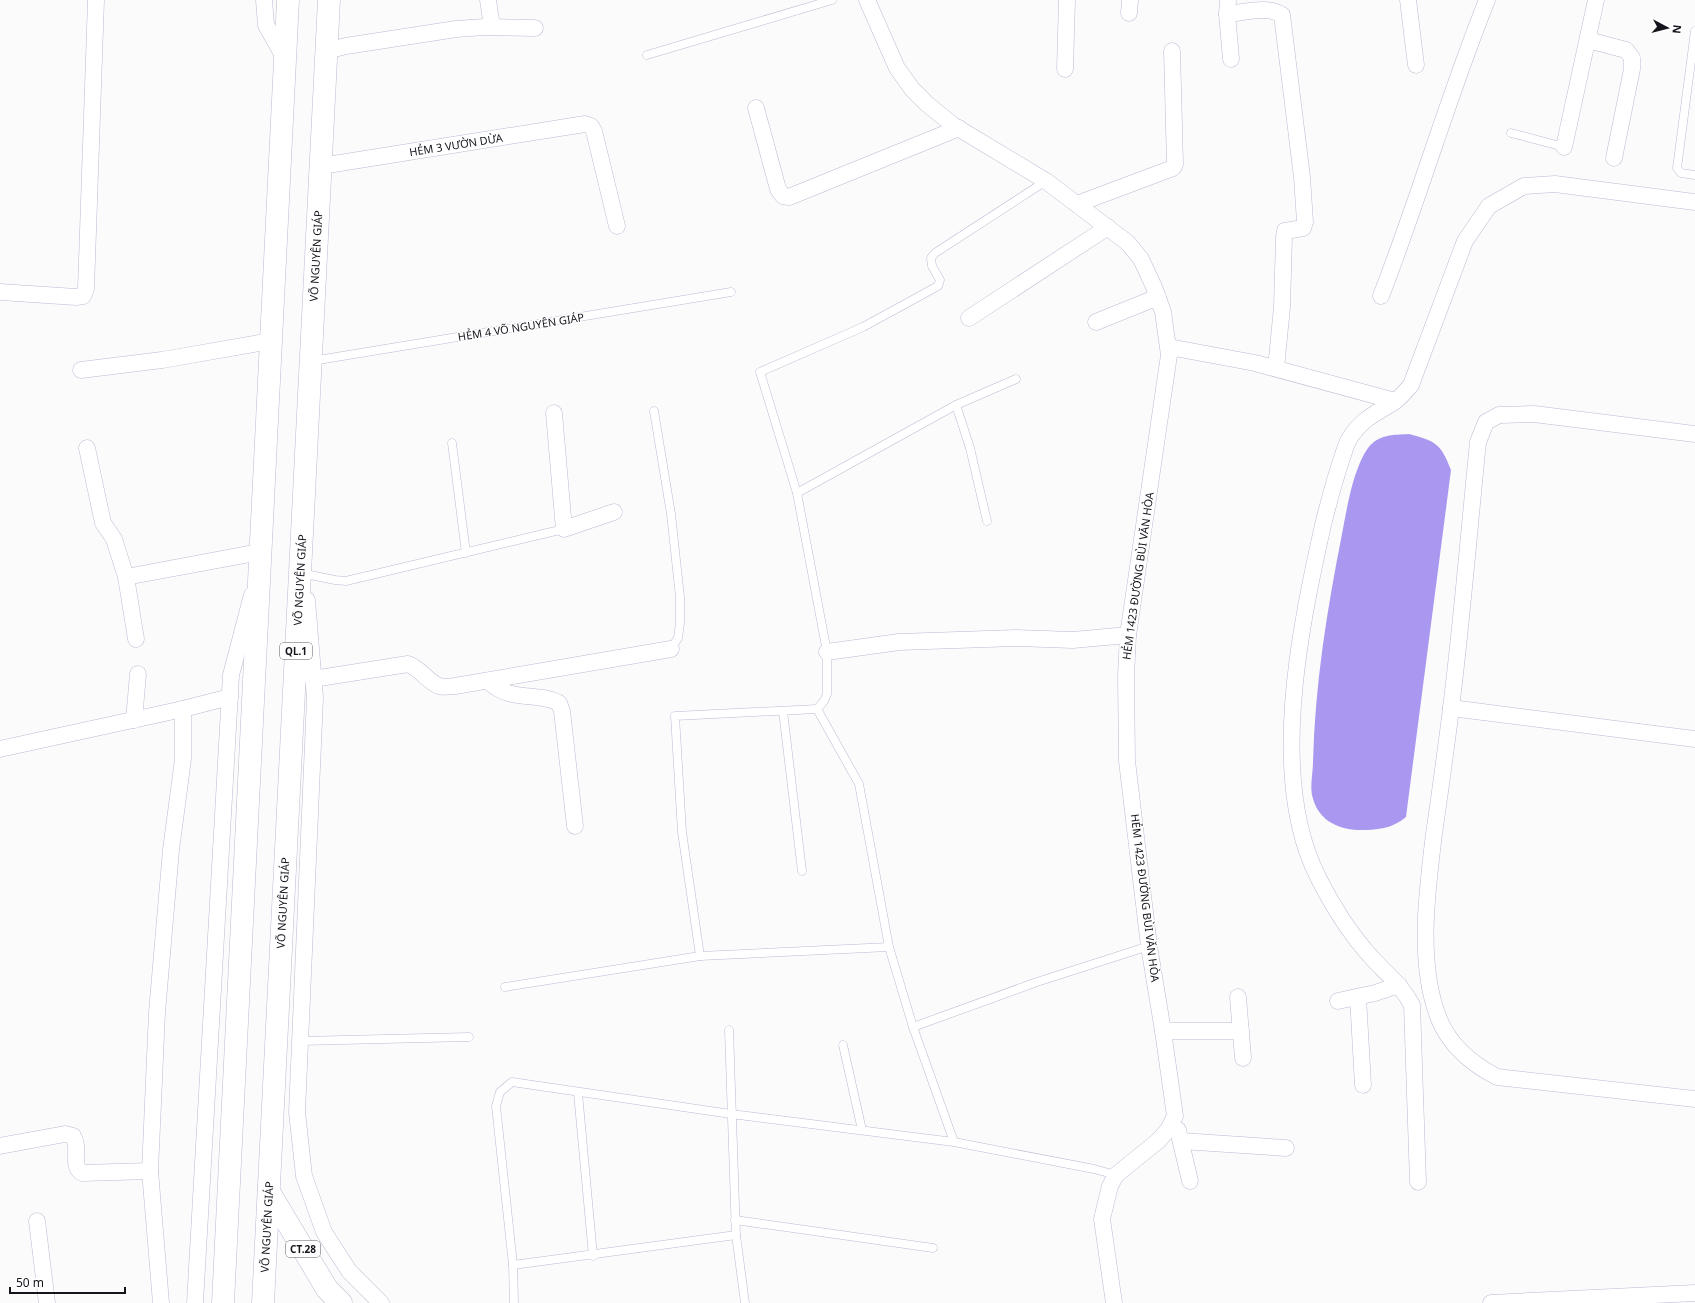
<svg xmlns="http://www.w3.org/2000/svg" width="1695" height="1303" font-family="'Noto Sans',sans-serif">
<style>
.water{fill:#aa98f0}
.lines{fill:none;stroke-linecap:round;stroke-linejoin:round}
.lane-casing{stroke:#bdbad3;stroke-width:9}
.street-casing{stroke:#bdbad3;stroke-width:17}
.highway-casing{stroke:#bdbad3;stroke-width:23}
.lane{stroke:#fff;stroke-width:8}
.street{stroke:#fff;stroke-width:16}
.highway{stroke:#fff;stroke-width:22}
.labels{text-anchor:middle;stroke-width:3;stroke-linejoin:round;paint-order:stroke}
.shield{fill:#fff;stroke:#5b5a61;stroke-width:1}
.shield-label{font-size:10px;font-weight:bold;fill:#15141d}
.street-label{font-size:11px;fill:#15141d;stroke:#fff}
</style>
<rect width="100%" height="100%" fill="#fbfbfb"/>
<path class="water" d="M1409 434C1436 441 1441 444 1451 470L1406 817C1392 829 1377 830 1358 830 1336 829 1317 819 1312 795 1310 785 1313 772 1313 762 1315 684 1327 610 1342 534 1347 508 1353 469 1368 448 1379 434 1393 435 1409 434Z"/>
<g class="lines">
<g class="lane-casing">
<g id="lane">
<path d="M1695 31 1677 168 1681 173 1695 175"/>
<path d="M647 55 832 0"/>
<path d="M1511 133 1564 147"/>
<path d="M312 361 731 292"/>
<path d="M956 405 970 448 987 521"/>
<path d="M654 411 671 514 680 597V623L678 638 671 649"/>
<path d="M452 443 466 553"/>
<path d="M797 493 956 405 1016 379"/>
<path d="M305 574 335 580 346 581 564 529"/>
<path d="M783 711 802 871"/>
<path d="M700 956 682 832 675 716 817 709"/>
<path d="M505 987 700 956 889 947"/>
<path d="M913 1027 1037 982 1149 946"/>
<path d="M729 1030 736 1235 745 1303"/>
<path d="M300 1041 469 1037"/>
<path d="M843 1045 862 1130"/>
<path d="M578 1093 593 1256"/>
<path d="M954 1142 913 1027 889 947 859 784 817 709 824 701 827 694V652L797 493 760 372 863 327 938 286 940 280 932 266 931 258 935 253 1046 181"/>
<path d="M735 1220 933 1248"/>
<path d="M736 1235 513 1265 496 1106 500 1092 512 1082 731 1114 954 1142 1094 1169 1116 1175"/>
<path d="M513 1265 514 1303"/>
</g>
</g>
<g class="street-casing">
<g id="street">
<path d="M264 0 266 25 285 59"/>
<path d="M488 0 492 27"/>
<path d="M867 0 897 68 912 89 927 104 953 125 1046 181 1128 243 1141 259 1154 287 1163 312 1169 355 1128 635 1126 676 1127 761 1149 946 1163 1031 1175 1116 1168 1130 1158 1141 1116 1175 1110 1186 1102 1219 1114 1303"/>
<path d="M1228 0 1227 14 1231 59"/>
<path d="M1408 0 1416 65"/>
<path d="M1129 13 1130 0"/>
<path d="M1227 14C1243 13 1268 5 1282 15L1302 177 1305 222 1303 228 1285 231 1284 237 1282 307 1276 368"/>
<path d="M1588 40 1626 50 1632 58V69L1614 158"/>
<path d="M326 51 346 46 456 29 485 27 535 28"/>
<path d="M1065 69 1067 0"/>
<path d="M756 108 778 189 783 196 789 197 959 128"/>
<path d="M1564 147 1596 0"/>
<path d="M321 166 585 124 591 126 594 131 617 226"/>
<path d="M1077 204 1173 168 1175 164 1172 51"/>
<path d="M0 292 76 297 83 296 86 289 96 0"/>
<path d="M1381 296C1419 198 1448 97 1487 0"/>
<path d="M969 318 1108 227"/>
<path d="M1096 322 1158 297"/>
<path d="M1169 347 1255 363 1395 401"/>
<path d="M81 370 162 360 271 341"/>
<path d="M554 413 564 529 614 512"/>
<path d="M1695 434 1534 414 1499 415 1486 422 1478 442C1469 531 1462 620 1451 708 1446 750 1440 792 1434 834 1427 891 1417 964 1439 1019 1450 1046 1472 1064 1497 1077L1695 1099"/>
<path d="M87 448 103 523 114 539 126 577 136 639"/>
<path d="M126 577 260 552"/>
<path d="M307 600 315 698 297 1112 304 1176 324 1232 349 1271 381 1303"/>
<path d="M827 652 899 642 1016 638 1073 640 1128 635"/>
<path d="M313 679 408 664C421 669 428 682 439 686 444 688 451 686 455 686L671 649"/>
<path d="M489 682C512 703 536 691 559 703L562 711 575 826"/>
<path d="M1451 708 1695 739"/>
<path d="M134 720 138 674"/>
<path d="M0 749 183 709 230 697"/>
<path d="M1238 997 1243 1058"/>
<path d="M1358 997 1363 1085"/>
<path d="M1338 1001 1375 993 1399 985"/>
<path d="M1163 1031H1241"/>
<path d="M1178 1130 1190 1181"/>
<path d="M1181 1141 1286 1148"/>
<path d="M0 1146 65 1134 73 1136C81 1149 70 1165 82 1173L150 1171"/>
<path d="M1418 1182 1412 1005C1402 986 1387 974 1372 958 1351 935 1332 905 1318 877 1268 779 1300 628 1323 525 1329 501 1335 478 1343 455 1345 449 1347 441 1351 436 1363 418 1377 413 1394 402 1400 398 1406 391 1411 385L1465 241 1489 206 1524 186 1555 184 1695 202"/>
<path d="M37 1221 47 1303"/>
<path d="M161 1303 150 1171 157 1012 171 850 183 759V709"/>
<path d="M195 1303 231 675 252 595"/>
<path d="M1491 1303 1695 1293"/>
</g>
</g>
<g class="highway-casing">
<g id="highway">
<path d="M269 1192 327 1289 341 1303"/>
<path d="M223 1303 288 0"/>
<path d="M263 1303 329 0"/>
</g>
</g>
<use href="#lane" class="lane"/>
<use href="#street" class="street"/>
<use href="#highway" class="highway"/>
</g>
<g class="labels">
<g class="shield">
<rect x="280" y="643" width="32" height="16" rx="3"/>
<rect x="286" y="1241" width="34" height="16" rx="3"/>
</g>
<g class="shield-label">
<text x="296" y="655">QL.1</text>
<text x="303" y="1253">CT.28</text>
</g>
<g class="street-label">
<text transform="translate(456 145) rotate(-9)" y="4">HẺM 3 VƯỜN DỪA</text>
<text transform="translate(316 256) rotate(-87)" y="4">VÕ NGUYÊN GIÁP</text>
<text transform="translate(521 327) rotate(-9)" y="4">HẺM 4 VÕ NGUYÊN GIÁP</text>
<text transform="translate(1138 576) rotate(-82)" y="4">HẺM 1423 ĐƯỜNG BÙI VĂN HÒA</text>
<text transform="translate(300 580) rotate(-87)" y="4">VÕ NGUYÊN GIÁP</text>
<text transform="translate(1145 898) rotate(83)" y="4">HẺM 1423 ĐƯỜNG BÙI VĂN HÒA</text>
<text transform="translate(283 903) rotate(-87)" y="4">VÕ NGUYÊN GIÁP</text>
<text transform="translate(267 1227) rotate(-87)" y="4">VÕ NGUYÊN GIÁP</text>
</g>
</g>
<g transform="translate(1667 28) rotate(97)" stroke="#ffffff" stroke-width="3" paint-order="stroke">
<path d="M0-3L7 15L0 10L-7 15Z" fill="#15141d"/>
<text y="-6" font-size="11" font-weight="bold" text-anchor="middle" fill="#15141d">N</text>
</g>
<path d="M10 1287v6h115v-6" fill="none" stroke="#15141d" stroke-width="2"/>
<text x="16" y="1287" font-size="12" fill="#15141d" stroke="#ffffff" stroke-width="3" paint-order="stroke">50 m</text>
</svg>
